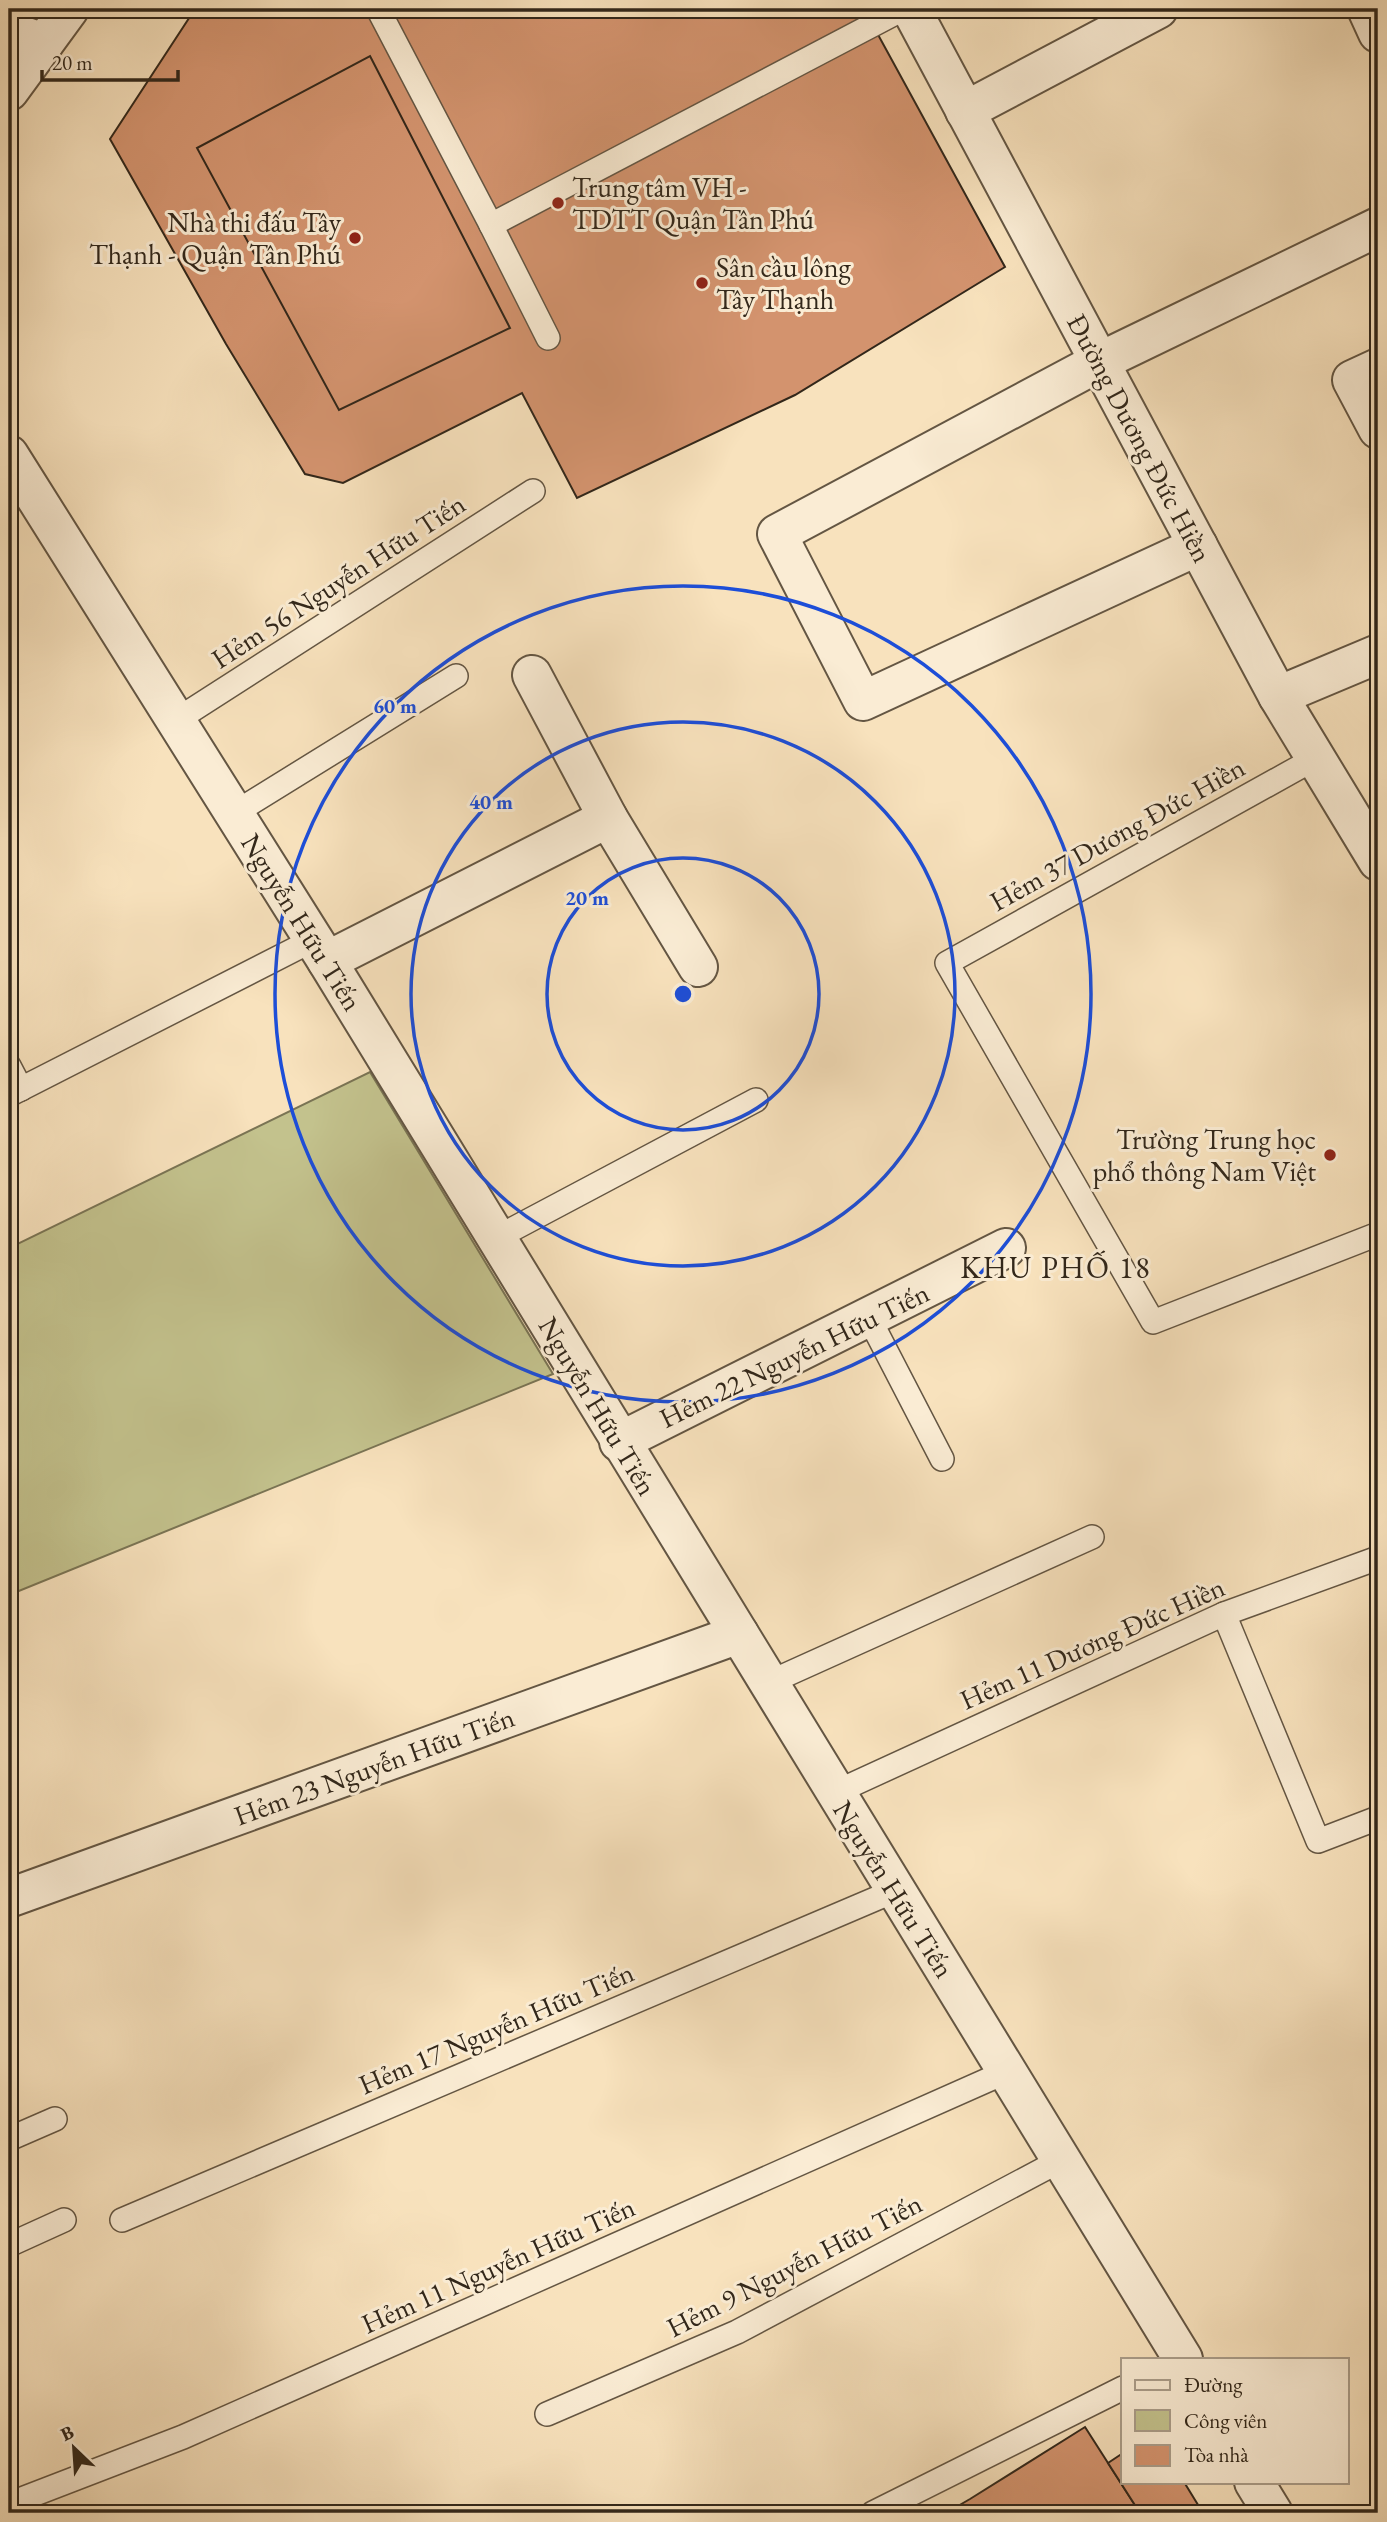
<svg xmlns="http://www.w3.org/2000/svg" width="1387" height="2522" font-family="'EB Garamond',serif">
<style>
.green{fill:#c3c28d;stroke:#7a7454;stroke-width:2}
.building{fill:#d3936e;stroke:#32271a;stroke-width:2}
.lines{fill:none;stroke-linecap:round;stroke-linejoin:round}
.lane-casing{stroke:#645643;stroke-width:26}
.street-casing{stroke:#645643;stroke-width:42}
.lane{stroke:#faecd4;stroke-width:23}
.street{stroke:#faecd4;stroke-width:38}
.ring{fill:none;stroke:#1d4ed8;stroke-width:3.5}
.poi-dot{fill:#8f2418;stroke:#faecd4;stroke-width:2.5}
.labels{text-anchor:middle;stroke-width:6;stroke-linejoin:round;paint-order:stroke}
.poi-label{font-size:28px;fill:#32271a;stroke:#faecd4;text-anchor:start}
.street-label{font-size:28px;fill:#32271a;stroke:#faecd4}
.neighbourhood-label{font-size:30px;letter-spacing:2px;fill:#32271a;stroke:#faecd4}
.centre{fill:#1d4ed8;stroke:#faecd4;stroke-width:3.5}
.ring-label{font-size:21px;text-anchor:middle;font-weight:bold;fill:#1d4ed8;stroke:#faecd4;stroke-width:6;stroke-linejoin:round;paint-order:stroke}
</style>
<rect width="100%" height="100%" fill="#f8e2bd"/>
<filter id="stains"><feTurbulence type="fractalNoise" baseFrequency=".00286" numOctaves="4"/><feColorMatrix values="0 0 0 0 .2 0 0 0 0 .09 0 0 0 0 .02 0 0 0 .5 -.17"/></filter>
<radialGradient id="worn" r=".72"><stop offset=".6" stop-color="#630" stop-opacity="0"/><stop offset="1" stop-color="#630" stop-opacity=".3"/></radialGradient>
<path class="green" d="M370 1072 553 1374 9 1595V1248Z"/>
<g class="building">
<path d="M195 9H864L1005 267 795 395 577 498 522 393 343 483 305 474 226 344 110 139Z"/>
<path d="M370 56 510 328 339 410 197 148Z"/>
<path d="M1085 2427 1140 2513H946L970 2499Z"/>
<path d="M1123 2453V2482H1184L1203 2513H1140L1108 2463Z"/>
</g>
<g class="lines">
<g class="lane-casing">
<g id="lane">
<path d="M378 9 491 225 903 9"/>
<path d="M491 225 548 338"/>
<path d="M175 721 533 491"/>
<path d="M1316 758 947 963 1153 1322 1378 1234"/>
<path d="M233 814 456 676"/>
<path d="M9 1066 21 1089"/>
<path d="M9 1095 313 940"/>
<path d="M496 1238 756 1100"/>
<path d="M869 1318 942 1459"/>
<path d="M1224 1614 1318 1841 1378 1818"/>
<path d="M768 1683 1092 1537"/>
<path d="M834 1793 1224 1614 1378 1558"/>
<path d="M9 2139 55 2119"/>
<path d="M122 2220 894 1891"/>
<path d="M9 2245 64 2220"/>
<path d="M547 2414 737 2332 1063 2159"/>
<path d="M9 2504 183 2437 1008 2071"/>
<path d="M873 2513 1123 2388"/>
</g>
</g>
<g class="street-casing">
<g id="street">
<path d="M911 9 1278 696 1378 861"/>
<path d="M1367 9 1378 33"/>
<path d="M9 31 44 43"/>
<path d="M9 91 69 9"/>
<path d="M965 111 1158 9"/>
<path d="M1378 368 1352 380 1378 429"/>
<path d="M9 455 327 961 1183 2359"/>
<path d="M1198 546 863 701 777 534 1099 362 1378 227"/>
<path d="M532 675 608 818 698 967"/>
<path d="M1278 696 1378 654"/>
<path d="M327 961 608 818"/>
<path d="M619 1442 1006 1248"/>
<path d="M9 1898 739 1634"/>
<path d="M1254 2482 1273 2513"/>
</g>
</g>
<use href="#lane" class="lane"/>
<use href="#street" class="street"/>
</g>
<g class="ring">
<circle cx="683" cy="994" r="136"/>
<circle cx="683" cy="994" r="272"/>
<circle cx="683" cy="994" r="408"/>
</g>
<g class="poi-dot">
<circle cx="558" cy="203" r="7"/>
<circle cx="355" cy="238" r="7"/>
<circle cx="702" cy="283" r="7"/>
<circle cx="1330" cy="1155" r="7"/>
</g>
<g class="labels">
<g class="poi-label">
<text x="572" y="197">Trung tâm VH -<tspan x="572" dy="32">TDTT Quận Tân Phú</tspan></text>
<text x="341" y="232" text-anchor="end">Nhà thi đấu Tây<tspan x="341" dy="32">Thạnh - Quận Tân Phú</tspan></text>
<text x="716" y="277">Sân cầu lông<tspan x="716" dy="32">Tây Thạnh</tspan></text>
<text x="1316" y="1149" text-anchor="end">Trường Trung học<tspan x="1316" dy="32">phổ thông Nam Việt</tspan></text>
</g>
<g class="street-label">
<text transform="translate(1140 438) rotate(62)" y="10">Đường Dương Đức Hiền</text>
<text transform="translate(338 581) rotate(-33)" y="10">Hẻm 56 Nguyễn Hữu Tiến</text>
<text transform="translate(1117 834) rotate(-29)" y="10">Hẻm 37 Dương Đức Hiền</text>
<text transform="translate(302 922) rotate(58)" y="10">Nguyễn Hữu Tiến</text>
<text transform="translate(794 1355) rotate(-26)" y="10">Hẻm 22 Nguyễn Hữu Tiến</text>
<text transform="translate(598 1406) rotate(59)" y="10">Nguyễn Hữu Tiến</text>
<text transform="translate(1092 1643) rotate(-24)" y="10">Hẻm 11 Dương Đức Hiền</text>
<text transform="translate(374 1766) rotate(-20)" y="10">Hẻm 23 Nguyễn Hữu Tiến</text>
<text transform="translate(894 1889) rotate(58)" y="10">Nguyễn Hữu Tiến</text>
<text transform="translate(496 2028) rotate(-23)" y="10">Hẻm 17 Nguyễn Hữu Tiến</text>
<text transform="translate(498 2265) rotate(-24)" y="10">Hẻm 11 Nguyễn Hữu Tiến</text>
<text transform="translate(794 2265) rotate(-27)" y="10">Hẻm 9 Nguyễn Hữu Tiến</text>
</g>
<g class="neighbourhood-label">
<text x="1056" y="1278">KHU PHỐ 18</text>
</g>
</g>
<circle cx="683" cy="994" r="10" class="centre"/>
<g class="ring-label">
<text x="395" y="713">60 m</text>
<text x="491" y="809">40 m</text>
<text x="587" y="905">20 m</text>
</g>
<rect width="1387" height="2522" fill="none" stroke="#f8e2bd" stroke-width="35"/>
<rect x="10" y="10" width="1366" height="2501" fill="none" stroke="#32271a" stroke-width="3.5"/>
<rect x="18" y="18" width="1352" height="2487" fill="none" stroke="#32271a" stroke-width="2"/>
<rect x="1121" y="2358" width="228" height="126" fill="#faecd4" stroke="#aa9d8a" stroke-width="2"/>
<rect x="1135" y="2380" width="35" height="10" fill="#faecd4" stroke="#aa9d8a" stroke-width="2"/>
<text x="1184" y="2392" font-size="21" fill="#32271a">Đường</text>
<rect x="1135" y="2410" width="35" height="21" fill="#c3c28d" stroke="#aa9d8a" stroke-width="2"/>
<text x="1184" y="2428" font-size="21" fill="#32271a">Công viên</text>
<rect x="1135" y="2445" width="35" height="21" fill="#d3936e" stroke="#aa9d8a" stroke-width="2"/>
<text x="1184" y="2462" font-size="21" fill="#32271a">Tòa nhà</text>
<g transform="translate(74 2448) rotate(335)" stroke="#faecd4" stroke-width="5" paint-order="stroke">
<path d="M0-5L12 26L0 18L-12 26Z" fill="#32271a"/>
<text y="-10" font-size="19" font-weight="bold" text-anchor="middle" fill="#32271a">B</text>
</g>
<path d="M42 70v10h136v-10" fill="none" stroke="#32271a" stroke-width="3.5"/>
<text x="52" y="70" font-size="21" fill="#32271a" stroke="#faecd4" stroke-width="5" paint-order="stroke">20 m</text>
<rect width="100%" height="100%" filter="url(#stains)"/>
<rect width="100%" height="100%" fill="url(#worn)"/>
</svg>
